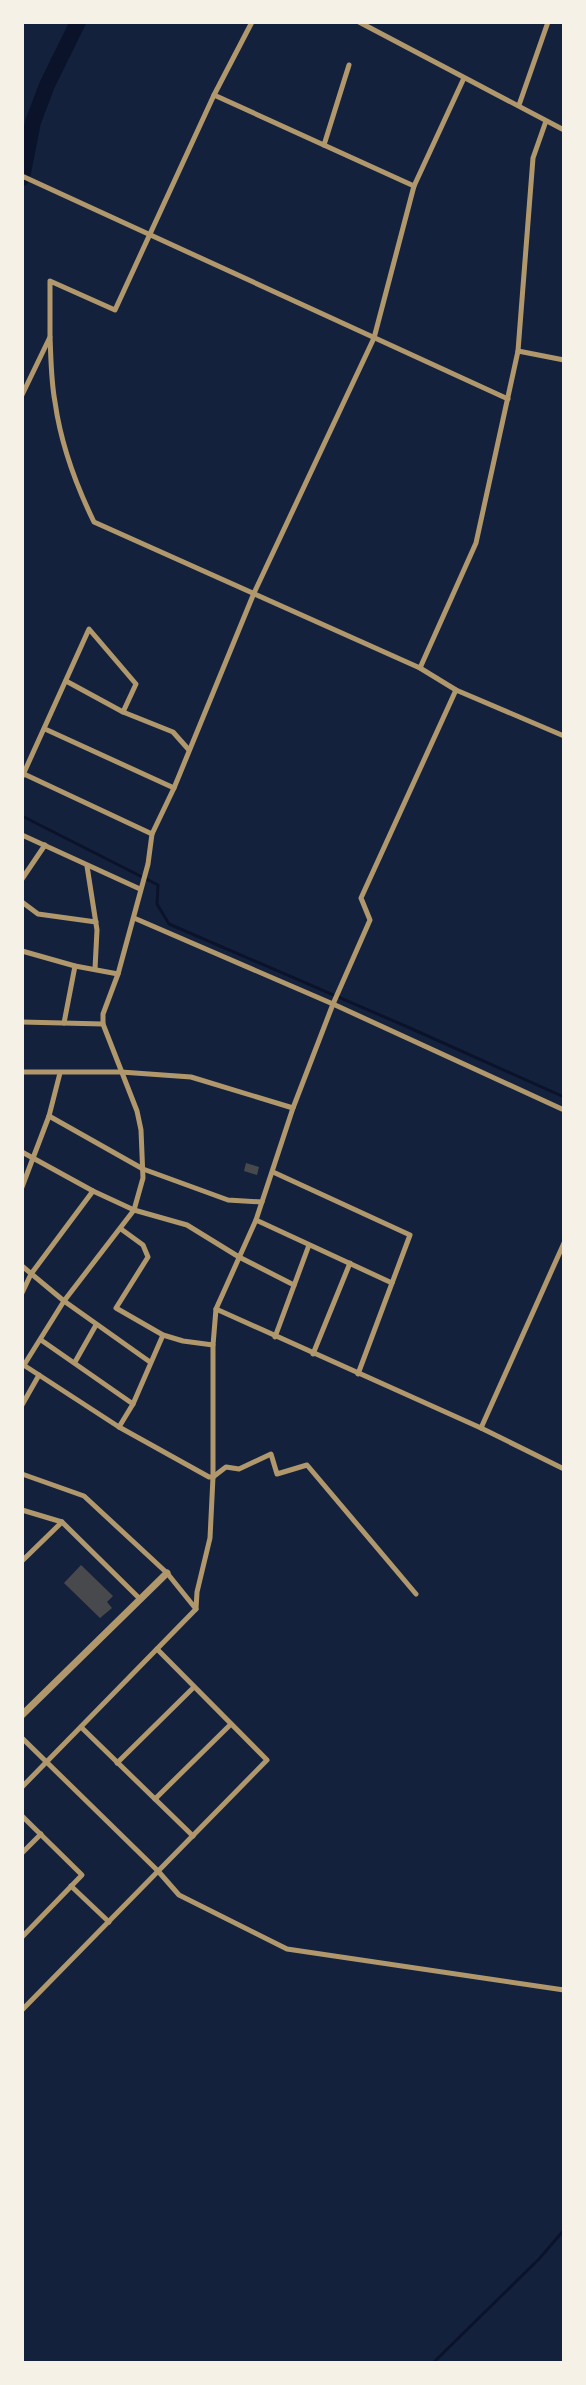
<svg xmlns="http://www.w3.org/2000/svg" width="586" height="2385" font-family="Overpass,sans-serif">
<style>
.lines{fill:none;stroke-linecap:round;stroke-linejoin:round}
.stream{stroke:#0b132b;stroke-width:3}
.river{stroke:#0b132b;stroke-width:16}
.building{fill:#48494c}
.minor{stroke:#b1986c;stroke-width:5}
.tertiary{stroke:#b1986c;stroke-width:7}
</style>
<rect width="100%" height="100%" fill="#14213d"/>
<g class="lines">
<g class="stream">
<path d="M22 816 158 885 157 904 169 924 410 1028 564 1097"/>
<path d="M434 2362 539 2259 564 2230"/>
</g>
<path class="river" d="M22 178 33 122 47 85 78 22"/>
</g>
<g class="building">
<path d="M246 1163 259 1167 257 1175 244 1171Z"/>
<path d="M81 1565 113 1596 107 1602 112 1608 100 1618 64 1583Z"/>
</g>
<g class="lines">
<g class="minor">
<path d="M359 22 564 130"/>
<path d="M214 95 414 186"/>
<path d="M519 105 548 22"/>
<path d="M324 145 349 65"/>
<path d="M22 176 508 399"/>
<path d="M50 337C51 358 51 381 55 402 61 445 75 483 94 522L420 668 456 690 564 736"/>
<path d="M518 351 564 360"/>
<path d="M22 395 50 337V281L115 310 214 95 252 22"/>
<path d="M420 668 476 543 518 351 533 158 546 121"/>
<path d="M66 681 123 712 173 732 189 750"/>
<path d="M45 729 174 788"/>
<path d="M24 774 152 834"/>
<path d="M22 777 89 629 136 684 123 712"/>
<path d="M22 835 140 889"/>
<path d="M87 866 97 930 95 969"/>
<path d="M22 879 45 845"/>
<path d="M22 902 38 914 96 922"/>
<path d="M134 918 333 1004 564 1110"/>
<path d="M22 951 75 966 118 974"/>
<path d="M22 1022 103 1024"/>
<path d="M64 1023 75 966"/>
<path d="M22 1072H121L191 1077 293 1108"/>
<path d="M49 1116 143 1169 228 1200 262 1202"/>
<path d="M22 1152 93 1191 134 1210 187 1225 239 1257 294 1285"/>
<path d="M273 1172 410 1235 358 1374"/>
<path d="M22 1187 49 1116 60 1073"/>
<path d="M256 1220 392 1283"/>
<path d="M121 1229 143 1245 148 1257 116 1308 163 1335 183 1341 213 1345"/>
<path d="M22 1266 64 1301 150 1362"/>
<path d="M22 1293 31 1274 93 1191"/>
<path d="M216 1309 481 1428 564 1469"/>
<path d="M275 1337 309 1245"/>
<path d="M41 1340 133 1404"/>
<path d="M313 1354 350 1263"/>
<path d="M75 1362 96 1325"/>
<path d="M22 1364 119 1427 209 1477H213"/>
<path d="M24 1365 64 1301 134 1210 143 1178 141 1130 137 1111 103 1024V1014L118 974 148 864 152 834 174 788 254 593 374 338 414 186 464 78"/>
<path d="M22 1405 39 1375"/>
<path d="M119 1427 133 1404 163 1335"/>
<path d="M481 1428 564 1243"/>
<path d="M22 1474 84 1496 167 1573 196 1609"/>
<path d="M213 1477 226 1467 239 1469 271 1454 277 1474 307 1465 416 1594"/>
<path d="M22 1510 62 1522 139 1598"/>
<path d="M22 1561 62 1522"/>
<path d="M81 1727 193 1836"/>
<path d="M22 1738 158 1871 179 1895 287 1949 564 1990"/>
<path d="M117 1763 194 1687"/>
<path d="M22 1787 196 1609 197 1592 210 1538 213 1477V1345L216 1309 256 1220 293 1108 333 1004 370 920 361 898 456 690"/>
<path d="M155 1799 231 1724"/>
<path d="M22 1816 82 1875 22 1937"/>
<path d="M22 1853 41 1834"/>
<path d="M71 1886 109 1922"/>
<path d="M22 2010 267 1760 157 1649"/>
</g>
<path class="tertiary" d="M22 1715 167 1573"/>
</g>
<rect width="586" height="2385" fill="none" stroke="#f6f1e7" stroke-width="48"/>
</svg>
